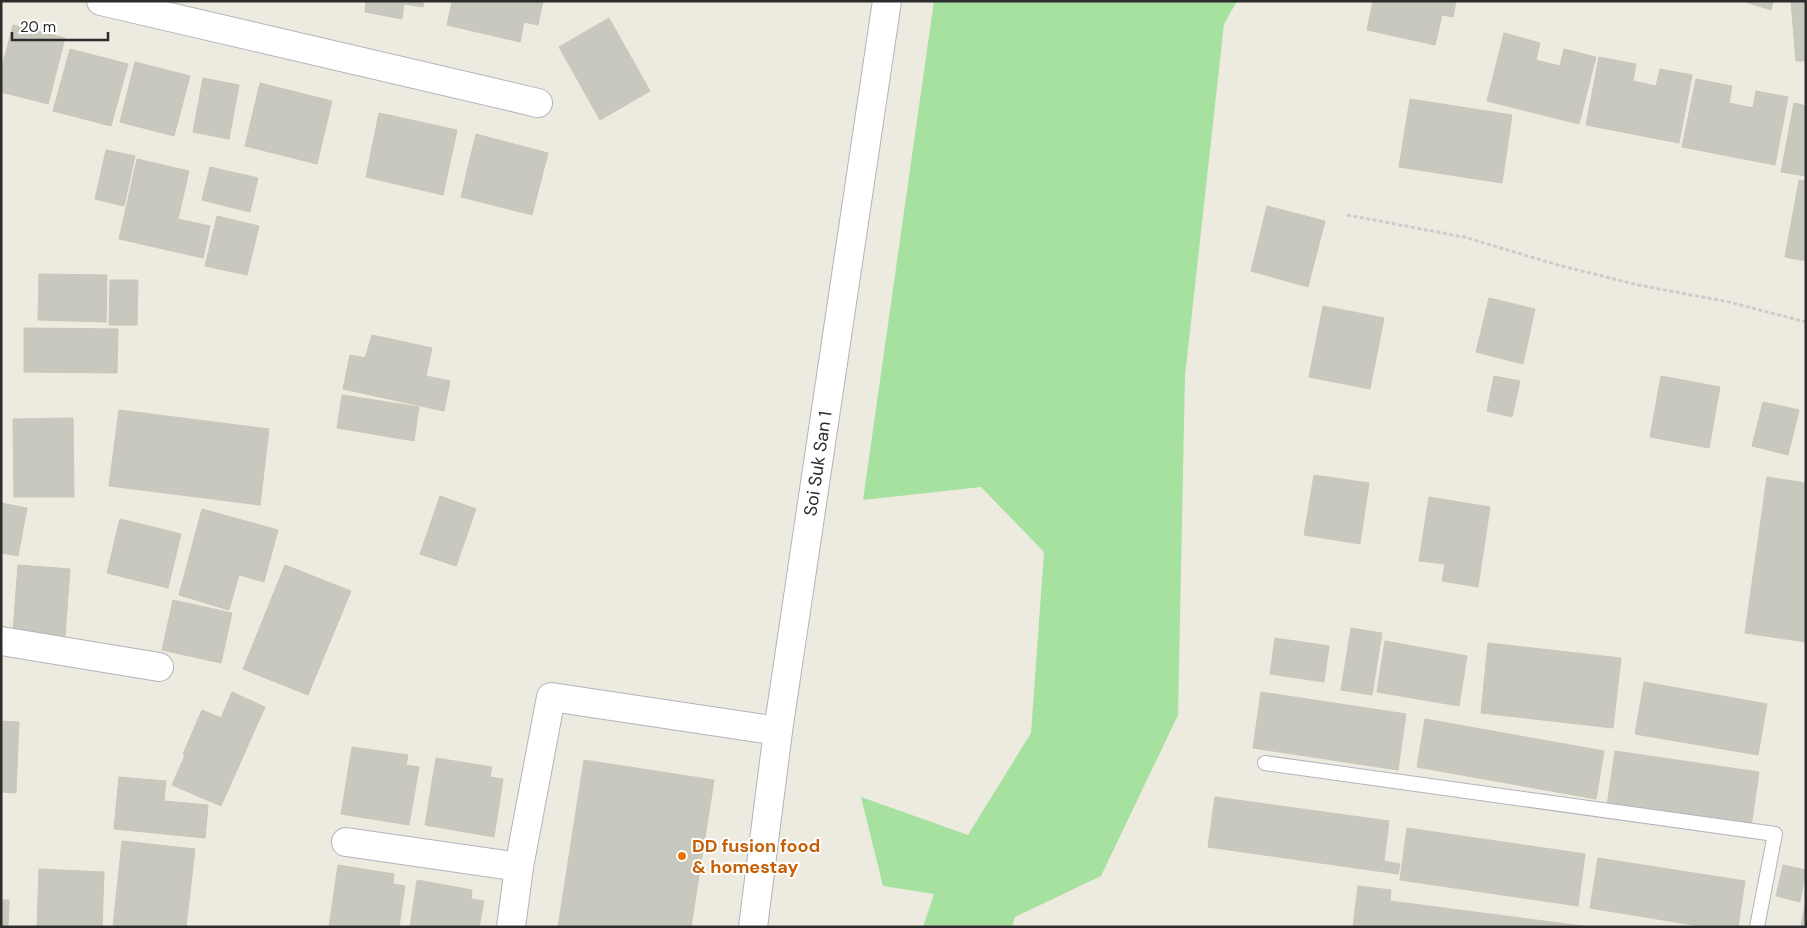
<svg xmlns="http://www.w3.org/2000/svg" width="1807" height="928" font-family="'DM Sans',sans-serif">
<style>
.green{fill:#a6e19f}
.building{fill:#c9c8be;stroke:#c9c7b9}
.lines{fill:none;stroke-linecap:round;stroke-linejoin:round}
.service-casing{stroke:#b3b3bf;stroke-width:16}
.minor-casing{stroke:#b3b3bf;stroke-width:30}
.tertiary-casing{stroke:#b3b3bf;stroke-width:30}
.path{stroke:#ccc;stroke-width:3;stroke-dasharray:4 2.5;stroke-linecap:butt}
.service{stroke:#fff;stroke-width:14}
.minor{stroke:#fff;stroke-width:28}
.tertiary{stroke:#fff;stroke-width:28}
.food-dot{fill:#e8710a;stroke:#fff;stroke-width:2}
.labels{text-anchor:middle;stroke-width:4;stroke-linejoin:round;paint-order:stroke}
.street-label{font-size:18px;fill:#2c2c2c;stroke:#fff}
.food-label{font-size:18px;font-weight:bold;fill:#c56008;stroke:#fff;text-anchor:start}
</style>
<rect width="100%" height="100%" fill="#edeadf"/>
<path class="green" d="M934 1H1237L1224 24 1185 376 1178 715 1101 876 1015 917 1012 927H923L934 894 883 886 861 797 968 835 1031 733 1044 552 981 487 863 500Z"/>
<g class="building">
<path d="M366 1H424L423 7 404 4 402 19 365 12Z"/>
<path d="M452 1H543L538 25 524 22 520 42 447 25Z"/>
<path d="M1373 1H1456L1453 17 1442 15 1435 45 1367 30Z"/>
<path d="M1743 1H1773L1771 10Z"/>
<path d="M1791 1H1806V61H1796Z"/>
<path d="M609 18 650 91 600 120 559 47Z"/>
<path d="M13 25 65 38 48 104 1 92V71Z"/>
<path d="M1504 33 1540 43 1536 60 1560 66 1564 49 1596 57 1579 124 1487 101Z"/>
<path d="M70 49 128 64 111 126 53 111Z"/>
<path d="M1599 57 1636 64 1633 81 1656 86 1660 69 1692 75 1679 143 1586 125Z"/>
<path d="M135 62 190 76 174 136 120 122Z"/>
<path d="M203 78 239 85 229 139 193 132Z"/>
<path d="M1696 79 1732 86 1729 103 1753 108 1756 91 1788 97 1775 165 1682 147Z"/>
<path d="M260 83 332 101 317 164 245 146Z"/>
<path d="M1410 99 1512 115 1502 183 1399 167Z"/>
<path d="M1794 103 1806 106V176L1781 172Z"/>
<path d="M379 113 457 130 443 195 366 177Z"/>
<path d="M476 134 548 153 532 215 461 197Z"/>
<path d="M106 150 135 156 124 206 95 199Z"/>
<path d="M137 159 189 171 178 219 210 226 203 258 119 239Z"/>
<path d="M210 167 258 178 250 212 202 200Z"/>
<path d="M1799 180 1806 181V261L1785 257Z"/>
<path d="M1267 206 1325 221 1308 287 1251 271Z"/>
<path d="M217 216 259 226 247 275 205 266Z"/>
<path d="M39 274 107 275 106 322 38 320Z"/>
<path d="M110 280H138L137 325H109Z"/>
<path d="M1489 298 1535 309 1523 364 1476 352Z"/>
<path d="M1323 306 1384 318 1370 389 1309 377Z"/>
<path d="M24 328 118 329 117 373 24 372Z"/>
<path d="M372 335 432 348 426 376 450 381 444 411 343 389 350 355 365 358Z"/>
<path d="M1494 376 1520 381 1512 417 1487 411Z"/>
<path d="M1661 376 1720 387 1709 448 1650 437Z"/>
<path d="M342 395 419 407 414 441 337 428Z"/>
<path d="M1763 402 1799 410 1788 455 1752 446Z"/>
<path d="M119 410 269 429 260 505 109 486Z"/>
<path d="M73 418 74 497H14L13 419Z"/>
<path d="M1314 475 1369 483 1360 544 1304 535Z"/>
<path d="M1767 477 1806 483V642L1745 633Z"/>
<path d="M440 496 476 509 456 566 420 554Z"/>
<path d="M1429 497 1490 507 1478 587 1442 581 1445 564 1419 561Z"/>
<path d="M1 503 27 508 18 556 1 553Z"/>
<path d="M202 509 278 530 264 582 239 575 229 610 179 595Z"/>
<path d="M120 519 181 534 168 588 107 573Z"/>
<path d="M18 565 70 569 65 636 13 632Z"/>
<path d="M285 565 351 591 308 695 243 669Z"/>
<path d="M173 600 232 613 221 663 162 650Z"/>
<path d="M1351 628 1382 633 1372 695 1341 690Z"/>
<path d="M1275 638 1329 646 1324 682 1270 674Z"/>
<path d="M1385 641 1467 656 1459 706 1377 692Z"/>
<path d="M1488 643 1621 658 1613 728 1481 713Z"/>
<path d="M1644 682 1767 704 1758 755 1635 734Z"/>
<path d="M232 692 265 707 221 806 172 785 185 755 183 754 202 710 221 718Z"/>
<path d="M1261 692 1406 714 1398 770 1253 748Z"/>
<path d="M1425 719 1604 751 1596 799 1417 767Z"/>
<path d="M1 721 19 722 16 793 1 792Z"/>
<path d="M352 747 408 755 406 765 419 767 409 825 341 814Z"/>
<path d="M1615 751 1759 772 1751 827 1607 806Z"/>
<path d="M436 758 492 767 490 777 503 779 494 837 425 825Z"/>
<path d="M584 760 714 780 691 927H558Z"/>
<path d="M119 777 166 781 164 801 208 805 205 838 114 829Z"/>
<path d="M1215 797 1389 821 1384 861 1400 864 1398 874 1208 847Z"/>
<path d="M1407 828 1585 854 1578 906 1400 880Z"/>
<path d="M122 841 195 849 186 927H113Z"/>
<path d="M1598 858 1745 881 1738 927H1706L1590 908Z"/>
<path d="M338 865 394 874 393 884 405 886 399 927H329Z"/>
<path d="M1783 865 1806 870 1800 902 1776 896Z"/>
<path d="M39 869 104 872 102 927H37Z"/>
<path d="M417 880 472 890 471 899 484 901 479 927H410Z"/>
<path d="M1358 886 1391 890 1390 901 1590 927H1353Z"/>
<path d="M1806 899V927H1801Z"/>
<path d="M1 900H9L8 927H1Z"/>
</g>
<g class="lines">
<g class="service-casing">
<path id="service" d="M1265 763 1775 834 1757 927"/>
</g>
<g class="minor-casing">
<g id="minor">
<path d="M101 1 538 103"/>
<path d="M1 641 159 667"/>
<path d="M346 842 519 867"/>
<path d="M511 927 519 867 551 697 778 731"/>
</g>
</g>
<g class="tertiary-casing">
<g id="tertiary">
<path id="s1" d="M753 927 778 731 887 1"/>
</g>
</g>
<path class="path" d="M1347 215 1464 237 1558 265 1638 285 1729 302 1806 322"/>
<use href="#service" class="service"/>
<use href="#minor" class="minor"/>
<use href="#tertiary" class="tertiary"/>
</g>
<circle class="food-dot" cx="682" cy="856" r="5"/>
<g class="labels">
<g class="street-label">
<text dy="6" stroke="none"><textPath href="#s1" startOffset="468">Soi Suk San 1</textPath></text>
</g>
<g class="food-label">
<text x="692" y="852">DD fusion food<tspan x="692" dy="21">&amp; homestay</tspan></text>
</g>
</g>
<rect width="1807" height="928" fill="none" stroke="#2c2c2c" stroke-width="5"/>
<path d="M12 32v8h96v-8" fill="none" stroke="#2c2c2c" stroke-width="2.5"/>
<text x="20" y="32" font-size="15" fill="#2c2c2c" stroke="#ffffff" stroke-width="4" paint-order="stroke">20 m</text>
</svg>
